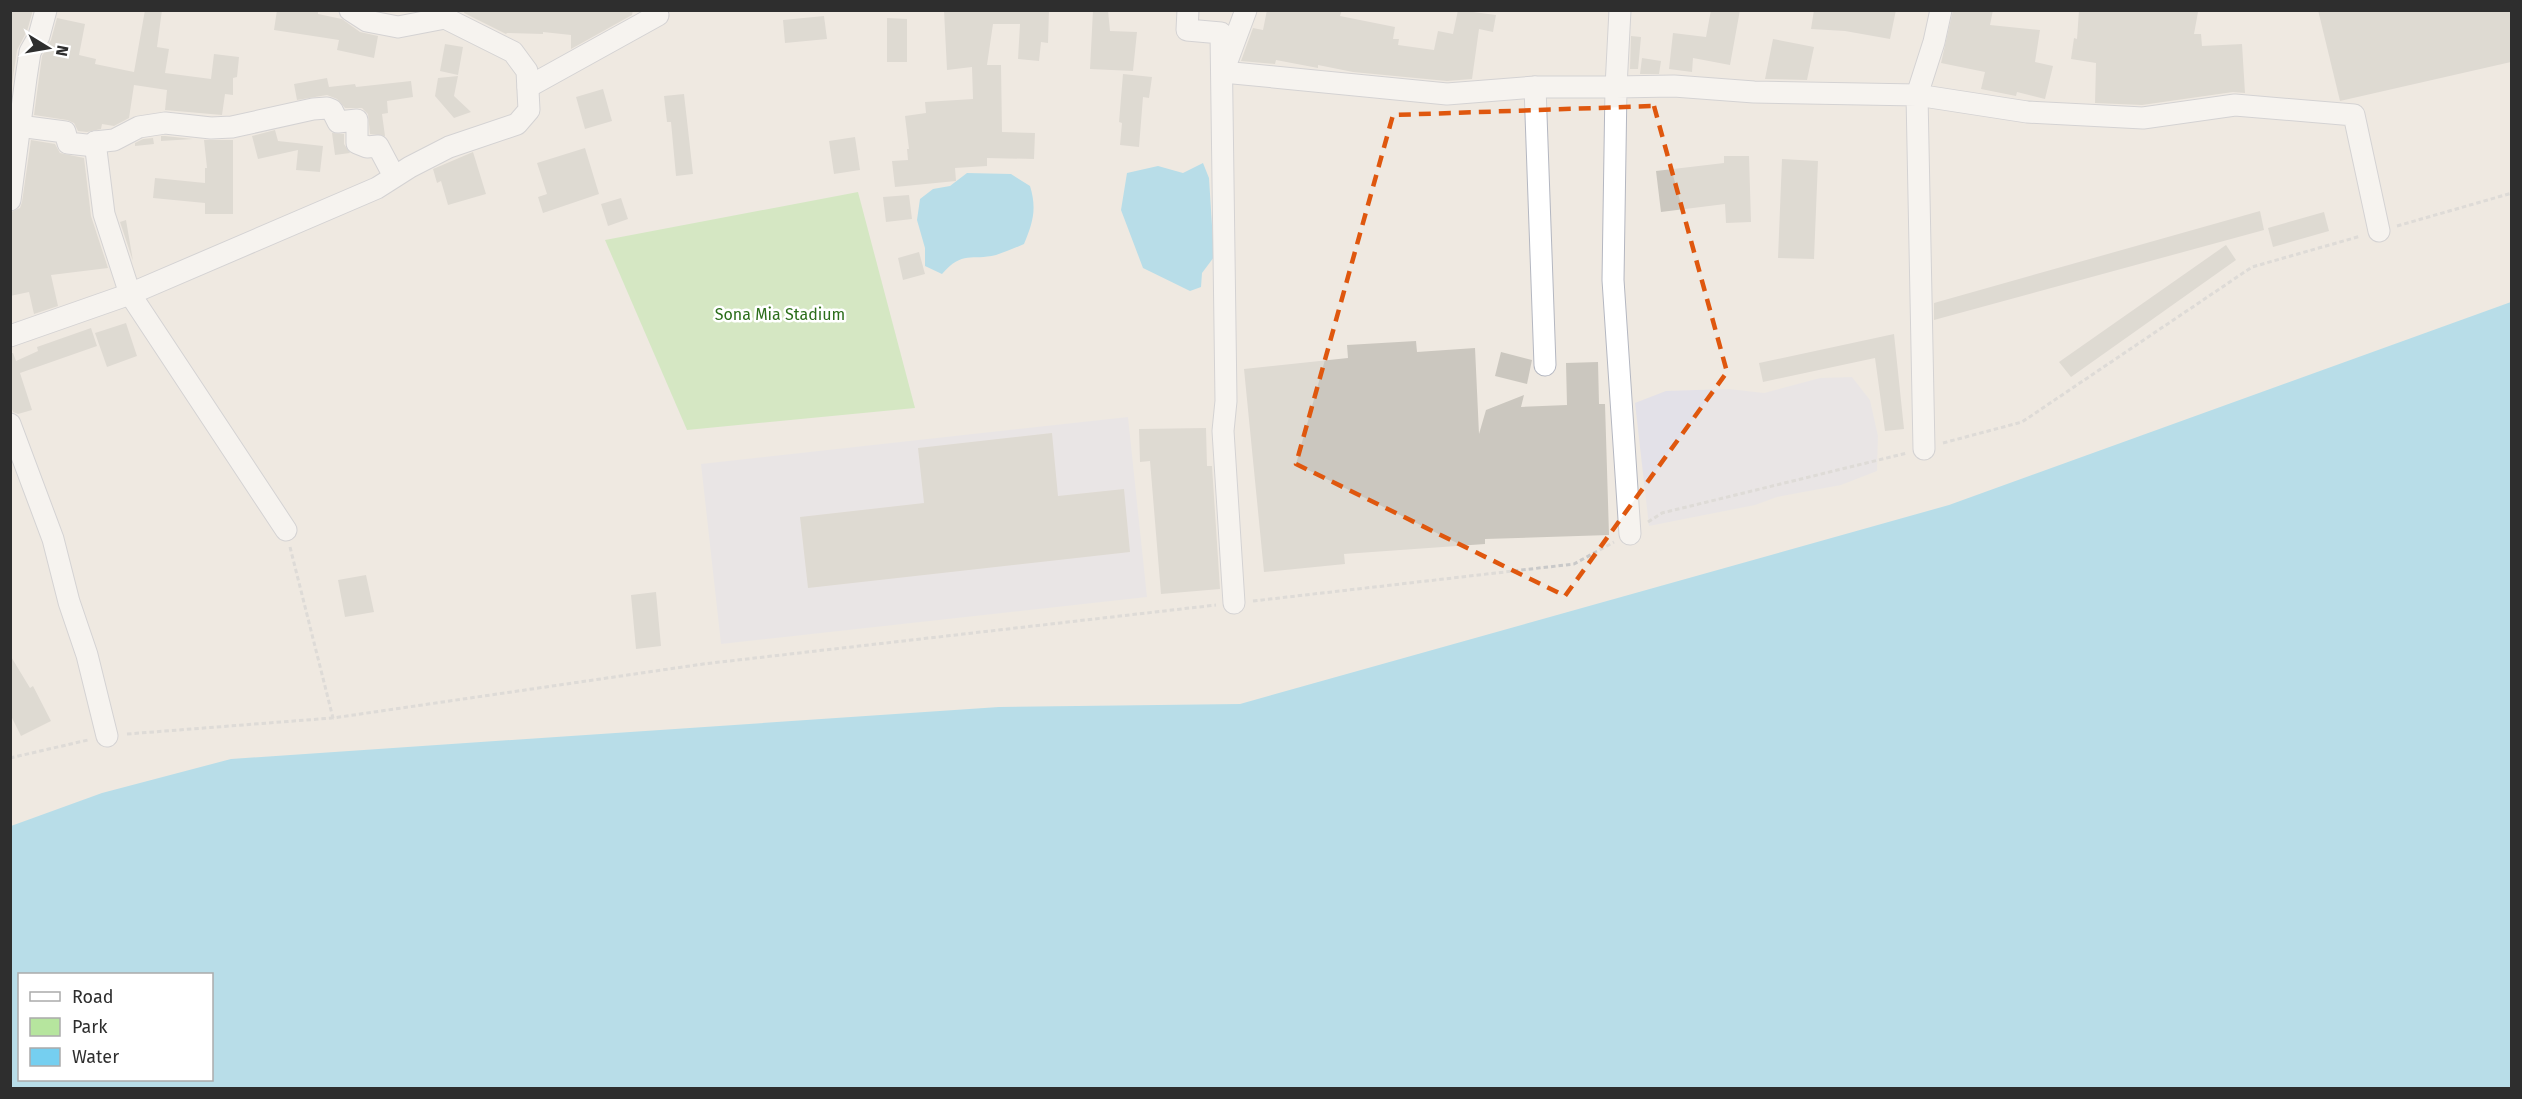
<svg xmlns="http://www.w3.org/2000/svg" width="2522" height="1099" font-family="'Fira Sans',sans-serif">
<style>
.industrial{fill:#e3e1e8}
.green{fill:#b6e59e}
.water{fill:#75cff0;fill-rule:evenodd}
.building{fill:#cbc7bf}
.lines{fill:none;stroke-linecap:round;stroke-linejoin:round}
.minor-casing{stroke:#b4b7c1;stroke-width:23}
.path{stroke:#c9c9c9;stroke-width:3;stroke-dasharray:4.5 3;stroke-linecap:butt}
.minor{stroke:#fff;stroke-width:21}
.marked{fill:none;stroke:#df570e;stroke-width:4.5;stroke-dasharray:12 8;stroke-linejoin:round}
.labels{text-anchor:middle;stroke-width:5;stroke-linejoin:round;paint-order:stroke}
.park-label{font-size:16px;fill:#2c6e1b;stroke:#fff}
</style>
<rect width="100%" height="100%" fill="#efe9e1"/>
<g class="industrial">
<path d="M1852 377 1870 400 1878 436 1877 471 1841 485 1777 497 1755 505 1649 526 1635 403 1666 391 1729 389 1764 393 1820 378Z"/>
<path d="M1128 417 1147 597 721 644 701 464Z"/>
</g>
<path class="green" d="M858 192 915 408 687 430 605 240Z"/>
<g class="water">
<path d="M1203 163 1209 178 1214 257 1202 273 1201 287 1190 291 1143 268 1121 210 1127 173 1158 166 1183 173Z"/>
<path d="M967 173 1011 174 1030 186C1037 209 1033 222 1024 244 1015 248 1005 252 996 255 971 261 963 250 942 274L925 266V248L917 220 920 199 933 189 950 186Z"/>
<path d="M2511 302V1088H11V826L102 793 231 759 999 707 1240 704 1949 505ZM20 974H212V1080H20Z"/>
</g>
<g class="building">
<path d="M10 10H33L27 31 17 50 10 98Z"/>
<path d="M145 10H162L157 47 169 49 165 73 211 79 214 54 239 57 237 77 233 78V95L225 94 222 115 165 110 167 90 134 85 129 118 114 126 102 124 101 129 87 132 78 131 74 123 67 120 34 115 42 56 51 40 57 18 85 24 79 55 96 59 95 64 134 72Z"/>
<path d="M277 10H318V14L342 19 360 32 378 36 374 58 337 50 339 40 274 30Z"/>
<path d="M465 10H633L632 15 571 49V35L543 32V34L507 33 506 34 464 13Z"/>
<path d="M944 10H1049L1048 43 1041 42 1039 61 1018 59 1020 24H993L987 65H1001L1002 132 1035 133 1034 159 987 158V166L955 168 956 181 895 187 892 161 908 160 907 149H909L905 116 926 113 925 102 973 99 972 67 947 70Z"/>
<path d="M1093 10H1108L1110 31 1137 32 1133 71 1090 69Z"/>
<path d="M1267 10H1342L1340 16 1395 27 1393 39H1399L1398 45 1434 50 1438 31 1453 34 1458 10 1496 15 1493 32 1479 29 1472 79 1447 81 1353 72 1318 65V68L1276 60 1275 64 1241 61 1253 28 1263 30Z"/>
<path d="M1711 10H1740L1730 65 1693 58 1692 72 1669 69 1673 33 1706 37Z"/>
<path d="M1814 10H1896L1890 39 1845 31 1811 29Z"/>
<path d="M1953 10H1993L1990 25 2040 30 2035 62 2053 66 2045 99 2017 92 2016 96 1981 89 1985 72 1941 63Z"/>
<path d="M2079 10 2198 12 2194 34H2201L2202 46 2242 44 2245 93 2233 92 2142 105 2095 103 2096 63 2071 59 2074 38 2077 39Z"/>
<path d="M2318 10H2511V62L2340 101Z"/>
<path d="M824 16 827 39 785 43 783 20Z"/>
<path d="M887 18 907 19V62H887Z"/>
<path d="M1631 36 1641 37 1638 69H1630Z"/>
<path d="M1773 39 1814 47 1807 80 1765 79Z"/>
<path d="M445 44 463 47 458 75 440 71Z"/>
<path d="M1642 58 1661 61 1659 74H1640Z"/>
<path d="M1123 74 1152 77 1149 98 1143 97 1139 147 1120 145 1122 123 1119 122Z"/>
<path d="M458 76 454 96 471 112 454 118 435 96 438 78Z"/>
<path d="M327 78 329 87 355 84 356 87 411 81 413 97 387 101 388 113 382 114 385 136 370 134 368 114 362 108H345L337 99 327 95 297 100 294 84Z"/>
<path d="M603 89 612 121 585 129 576 97Z"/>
<path d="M684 94 693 174 676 176 671 122H667L664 96Z"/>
<path d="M275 130 278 141 323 146 320 172 296 170 298 150 258 159 252 136Z"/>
<path d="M332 133 344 134V144L350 153 335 155Z"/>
<path d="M161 136H165L193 139 161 141Z"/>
<path d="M855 137 860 170 834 174 829 141Z"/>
<path d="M153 138 154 144 135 146V143L143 139Z"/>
<path d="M31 140 55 144 60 153 84 158 91 216 108 268 51 275 58 306 34 314 29 292 10 296 11 212 20 208 22 202Z"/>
<path d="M204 140H233V214H205V203L153 198 155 178 205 183V168H207Z"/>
<path d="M585 148 599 194 543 213 538 197 547 194 537 163Z"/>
<path d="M473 152 486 194 448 205 441 181 437 183 433 169Z"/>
<path d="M1724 156H1749L1751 222 1726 223 1725 204 1661 212 1656 171 1724 163Z"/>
<path d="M1782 159 1818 161 1814 259 1778 258Z"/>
<path d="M909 195 912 219 886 222 883 197Z"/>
<path d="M621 198 628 219 608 226 601 204Z"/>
<path d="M2260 211 2264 230 1934 320V303Z"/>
<path d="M2324 212 2329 231 2273 247 2268 228Z"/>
<path d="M126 220 133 261 120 222Z"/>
<path d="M2226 245 2236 260 2071 377 2059 362Z"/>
<path d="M919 252 925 274 903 280 898 258Z"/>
<path d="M126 323 137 356 107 367 95 333Z"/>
<path d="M91 328 97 346 20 373 32 410 18 414 13 412 10 403V353H13L16 361 38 351 37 347Z"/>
<path d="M1894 334 1904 429 1885 431 1875 358 1763 382 1759 363Z"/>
<path d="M1416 341 1417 352 1475 348 1479 434 1486 410 1524 395 1521 407 1567 405 1566 363 1598 362 1599 404H1605L1609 535 1485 539V544L1344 554 1345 564 1264 572 1244 369 1348 358 1347 345Z"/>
<path d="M1501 352 1532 360 1527 384 1495 376Z"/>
<path d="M1206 428 1207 466H1212L1220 589 1161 594 1150 461 1140 462 1139 429Z"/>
<path d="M1052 433 1058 496 1124 489 1130 552 808 588 800 517 924 503 918 448Z"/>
<path d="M366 575 374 612 345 617 338 580Z"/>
<path d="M656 592 661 646 636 649 631 595Z"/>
<path d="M10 655 30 688 33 686 51 721 21 736 10 714Z"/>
</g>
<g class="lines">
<g class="minor-casing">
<g id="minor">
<path d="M1188 10 1187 30 1221 33 1226 401 1223 431 1234 603"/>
<path d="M1246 10 1223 72 1447 94 1535 87H1616L1620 10"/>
<path d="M1941 10 1934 42 1917 95 2027 112 2143 118 2235 105 2354 115 2379 231"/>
<path d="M528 87 658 15"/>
<path d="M1535 87 1545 365"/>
<path d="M19 126 65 132 68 143 95 146V142L114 140 139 127 165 123 211 128 232 127 313 109 327 108 332 110 338 122 357 120V143L367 147 378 146 394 176"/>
<path d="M95 142 104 214 130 294 286 530"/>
<path d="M10 200 26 78 30 52 39 36 46 10"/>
<path d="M10 336 130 294 377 188 410 167 449 147 517 124 529 110 527 71 513 52 445 18 398 27 367 21 350 10"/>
<path d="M10 424 53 539 69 602 87 655 107 736"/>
<path d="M1630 534 1613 280 1616 87 1674 86 1754 92 1917 95 1924 449"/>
</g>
</g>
<g class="path">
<path d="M2397 226 2512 193"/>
<path d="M1943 443 2022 422 2252 267 2361 236"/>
<path d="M1648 522 1662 513 1907 453"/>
<path d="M290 547 333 718 703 664 1216 605"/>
<path d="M1253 601 1574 564 1614 542"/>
<path d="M127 734 332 718"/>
<path d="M10 758 88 740"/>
</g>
<use href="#minor" class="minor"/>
</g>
<path d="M0 0H2522V1099H0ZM1654 106 1727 372 1565 596 1296 464 1393 115Z" fill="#efe9e1" fill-opacity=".55" fill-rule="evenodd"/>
<path class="marked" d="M1654 106 1727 372 1565 596 1296 464 1393 115Z"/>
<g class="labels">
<g class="park-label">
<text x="780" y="320">Sona Mia Stadium</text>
</g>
</g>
<rect width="2522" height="1099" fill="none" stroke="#2e2e2e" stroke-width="24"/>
<rect x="18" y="973" width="195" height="108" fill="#ffffff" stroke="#ababab" stroke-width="1.5"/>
<rect x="30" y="992" width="30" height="9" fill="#ffffff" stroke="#ababab" stroke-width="1.5"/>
<text x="72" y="1003" font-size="18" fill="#2e2e2e">Road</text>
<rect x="30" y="1018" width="30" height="18" fill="#b6e59e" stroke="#ababab" stroke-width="1.5"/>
<text x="72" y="1033" font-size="18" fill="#2e2e2e">Park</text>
<rect x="30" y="1048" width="30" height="18" fill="#75cff0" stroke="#ababab" stroke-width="1.5"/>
<text x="72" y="1063" font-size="18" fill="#2e2e2e">Water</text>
<g transform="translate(48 48) rotate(101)" stroke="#ffffff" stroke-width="4.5" paint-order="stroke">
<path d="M0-4.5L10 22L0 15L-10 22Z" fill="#2e2e2e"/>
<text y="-9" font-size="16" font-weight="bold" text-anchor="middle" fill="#2e2e2e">N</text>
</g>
</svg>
